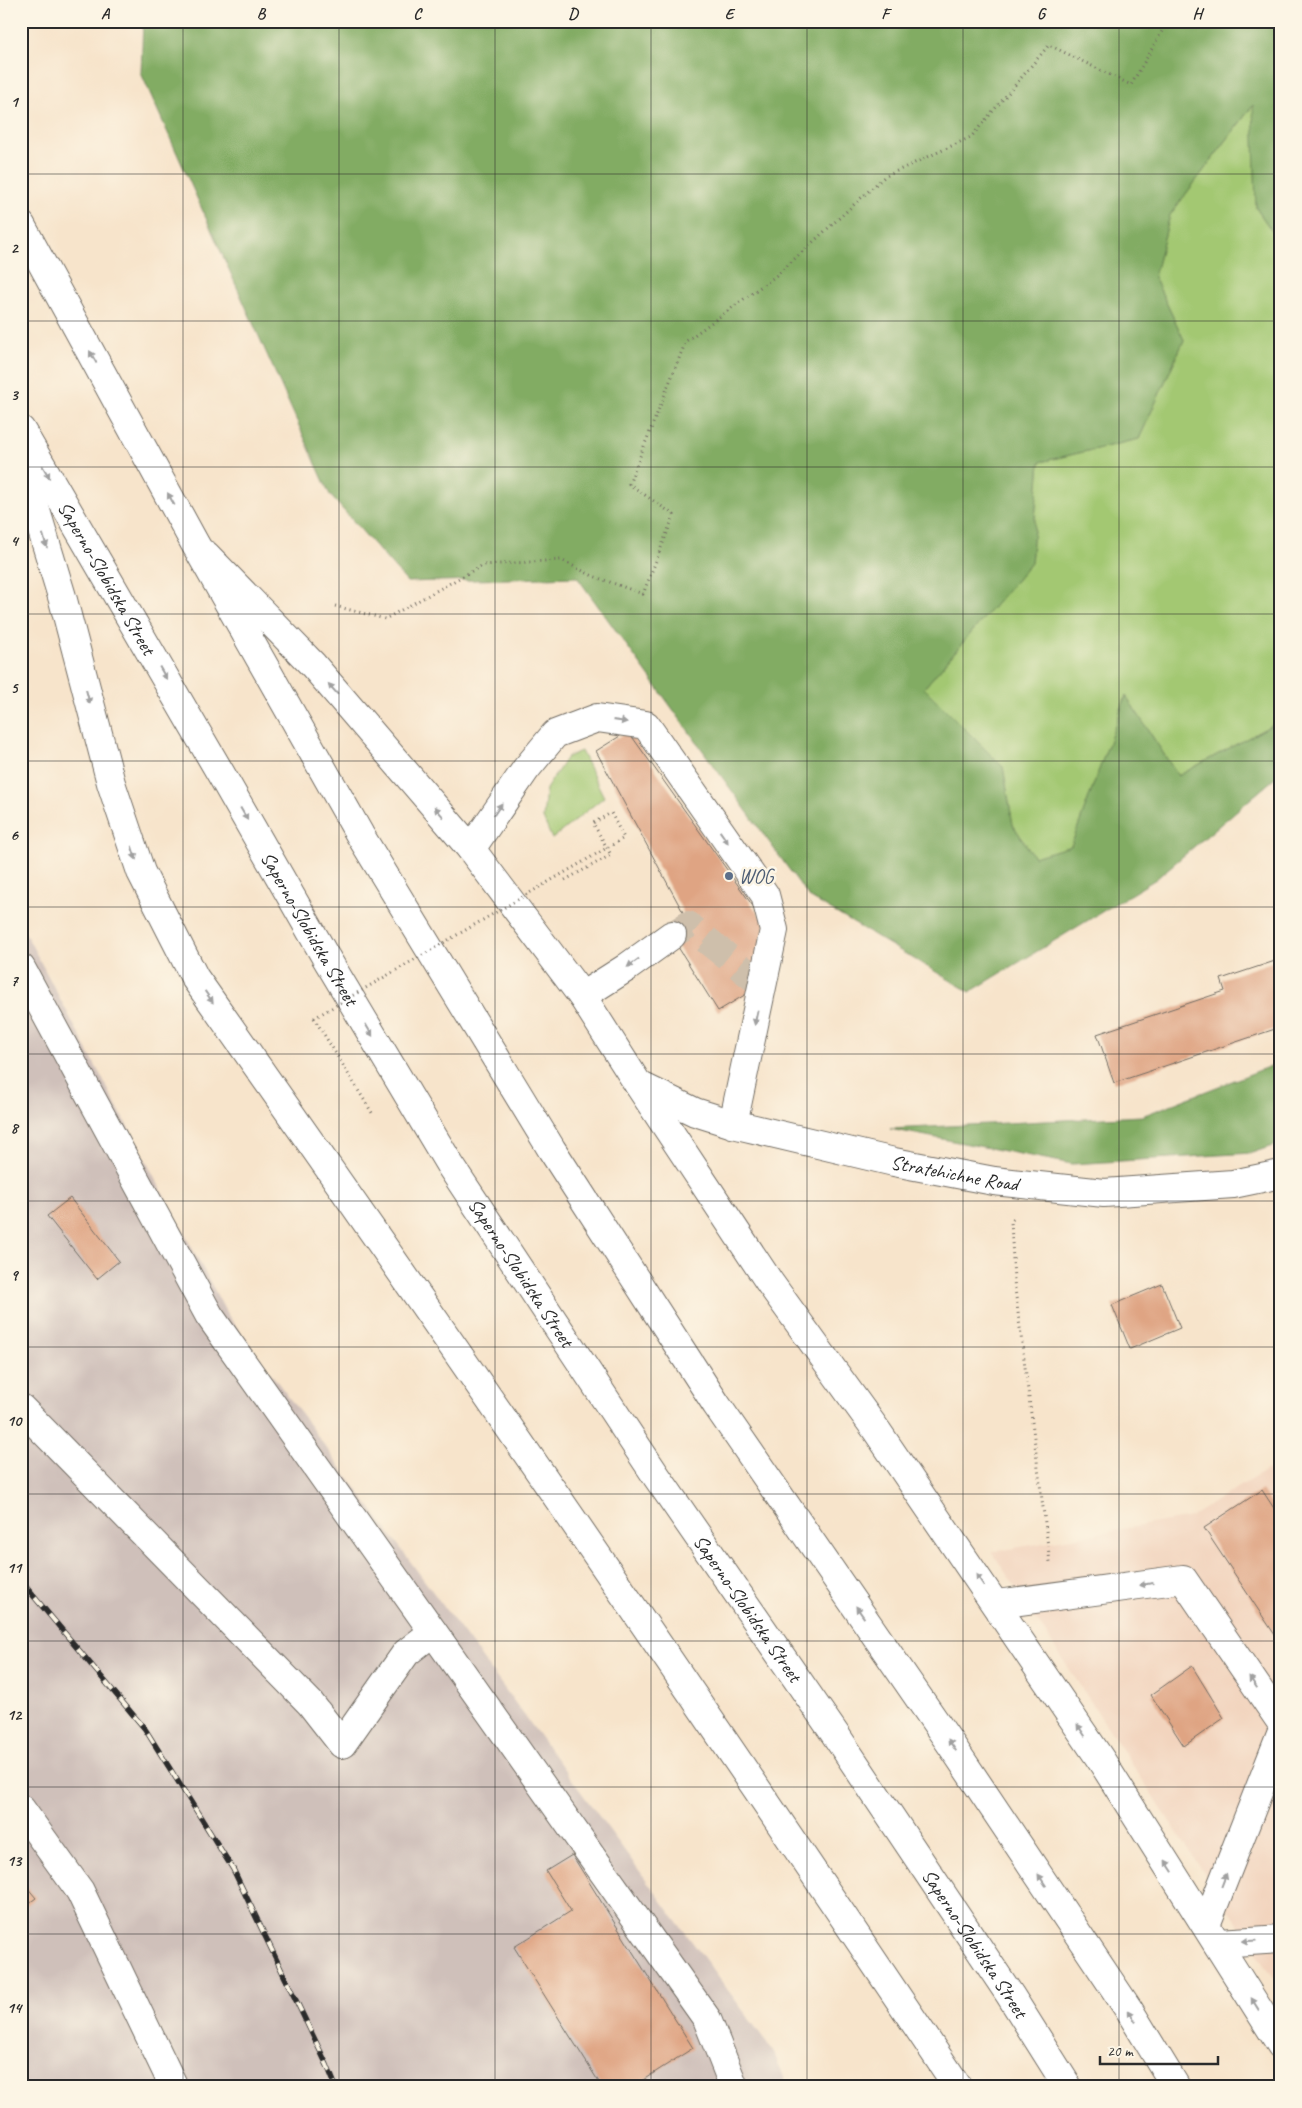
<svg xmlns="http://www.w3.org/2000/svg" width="1302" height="2108" font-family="Caveat,sans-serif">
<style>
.built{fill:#f2d4be}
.industrial{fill:#cfc0ba}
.green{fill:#a3c872;stroke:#677a4e}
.forest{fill:#82ac64;stroke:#566c48}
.building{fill:#dfa483}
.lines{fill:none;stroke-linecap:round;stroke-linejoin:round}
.minor-tunnel{stroke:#cebfab;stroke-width:28;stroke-dasharray:28 14;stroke-linecap:butt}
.minor-casing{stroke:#726c63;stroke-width:30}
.major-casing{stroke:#726c63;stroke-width:30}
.path{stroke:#726c63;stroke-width:3;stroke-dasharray:1 4;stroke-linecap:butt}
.minor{stroke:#fff;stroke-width:28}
.major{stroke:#fff;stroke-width:28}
.rail-casing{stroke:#2b2b2b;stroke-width:5.5}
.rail{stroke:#fcf5e5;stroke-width:4;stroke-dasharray:11;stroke-linecap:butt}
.path-bridge{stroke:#726c63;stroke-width:3;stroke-dasharray:1 4;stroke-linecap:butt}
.oneway{fill:#a0a0a0}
.grid{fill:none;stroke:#2b2b2b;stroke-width:1;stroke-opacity:0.55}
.service-dot{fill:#5c6f8a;stroke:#fcf5e5;stroke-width:2}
.labels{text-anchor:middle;stroke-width:5;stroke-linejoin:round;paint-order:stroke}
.street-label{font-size:20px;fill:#2b2b2b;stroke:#fcf5e5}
.service-label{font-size:20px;fill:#4e5e75;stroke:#fcf5e5;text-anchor:start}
.neatline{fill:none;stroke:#2b2b2b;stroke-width:2}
.grid-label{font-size:16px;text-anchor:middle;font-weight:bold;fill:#2b2b2b}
</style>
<rect width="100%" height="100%" fill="#fcf5e5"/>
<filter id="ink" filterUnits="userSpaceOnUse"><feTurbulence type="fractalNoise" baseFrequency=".02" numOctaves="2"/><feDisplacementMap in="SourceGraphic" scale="10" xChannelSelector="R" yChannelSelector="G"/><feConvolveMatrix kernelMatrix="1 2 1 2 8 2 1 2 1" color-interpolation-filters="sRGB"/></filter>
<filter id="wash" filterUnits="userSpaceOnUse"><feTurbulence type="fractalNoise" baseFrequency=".0096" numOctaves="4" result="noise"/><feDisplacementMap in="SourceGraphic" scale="20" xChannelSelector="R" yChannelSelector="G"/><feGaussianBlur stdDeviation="1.12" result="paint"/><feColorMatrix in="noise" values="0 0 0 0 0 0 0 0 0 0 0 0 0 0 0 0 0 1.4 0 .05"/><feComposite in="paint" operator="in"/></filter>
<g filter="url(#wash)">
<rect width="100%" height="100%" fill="#f7e4cb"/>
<path class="built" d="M1268 1469 1281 1489V1990L992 1552 1191 1517Z"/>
<path class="industrial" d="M21 925 227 1314 773 2051 788 2087H21Z"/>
<g class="green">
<path d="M1254 104 1256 208 1281 244V720L1178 776 1126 696 1071 847 1034 857 1013 825 1003 767 924 688 1031 563 1040 462 1139 439 1184 340 1154 277 1170 215Z"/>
<path d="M581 751 604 797 552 839 543 818 546 789 567 757Z"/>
</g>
<g class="forest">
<path d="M143 21H1281V244L1256 208 1253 105 1170 215 1154 277 1184 340 1139 439 1040 462 1031 563 924 688 1003 767 1013 825 1034 857 1071 846 1126 696 1178 776 1281 720V773L1156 879 970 992 809 897 577 577 407 582 330 495 141 73Z"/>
<path d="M1281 1062V1143L1252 1153 1072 1164 890 1129 1142 1116Z"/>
</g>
<g id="blocks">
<g class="building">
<path d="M628 731 765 923 753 990 718 1011 673 939 691 927 596 751Z"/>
<path d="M1281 959V1027L1114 1083 1097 1034 1225 991 1221 979Z"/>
<path d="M70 1198 119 1261 97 1279 47 1216Z"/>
<path d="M1162 1284 1180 1328 1130 1349 1112 1305Z"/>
<path d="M1262 1490 1281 1519V1644L1204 1528Z"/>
<path d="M1192 1666 1224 1718 1184 1746 1151 1695Z"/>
<path d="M572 1855 693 2048 632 2087H602L514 1947 571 1911 546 1871Z"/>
<path d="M21 1880 36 1898 21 1909Z"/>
</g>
</g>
</g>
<g filter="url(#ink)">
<use href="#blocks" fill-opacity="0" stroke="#726c63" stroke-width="1"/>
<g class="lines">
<path class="minor-tunnel" d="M672 935 688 925 755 979"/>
<g class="minor-casing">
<g id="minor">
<path d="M21 461 63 600 111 783 141 872 195 978C454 1345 708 1714 958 2087"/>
<path d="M206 555 313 665 471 849 582 996 638 1084 770 1283 877 1431 1101 1760 1281 2045"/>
<path d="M471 849 526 769 555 734 597 718 646 725 765 895 774 930 733 1124"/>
<path d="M21 968 209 1315 707 2019 734 2087"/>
<path d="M582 996 626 968 672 935"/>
<path id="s1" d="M639 1085 695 1112 733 1124 894 1162 994 1181 1104 1193 1233 1184 1281 1174"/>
<path d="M21 1408 310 1703 342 1744 406 1653 433 1632"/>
<path d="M997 1604 1183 1579 1281 1722"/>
<path d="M21 1809 80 1891 174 2087"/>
<path d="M1206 1925 1281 1734"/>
<path d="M1218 1943 1281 1939"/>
</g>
</g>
<g class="major-casing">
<g id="major">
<path d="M21 225 194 542 360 835 552 1150 716 1404 952 1746 1129 2010 1176 2087"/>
<path id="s2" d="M21 430 221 774 325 956 450 1165 657 1477 835 1734 1010 1995 1068 2087"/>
</g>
</g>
<g class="path">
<path d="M335 606 385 619 483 565 561 560 593 576 643 594 674 515 629 484 686 341 777 275 884 177 971 137 1049 45 1131 85 1168 21"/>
<path d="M565 880 611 855 593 823 611 813 624 838"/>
<path d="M314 1018 374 1116"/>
<path d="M1013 1219 1011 1221 1014 1281 1050 1562"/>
</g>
<use href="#minor" class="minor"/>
<use href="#major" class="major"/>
<g class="rail-casing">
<path id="rail" d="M21 1581 145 1729 233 1869 327 2065 336 2087"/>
</g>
<use href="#rail" class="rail"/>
<path class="path-bridge" d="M314 1018 624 838"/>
</g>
<defs><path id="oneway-solid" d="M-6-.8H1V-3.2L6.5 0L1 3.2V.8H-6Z" transform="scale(1.25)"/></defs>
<g class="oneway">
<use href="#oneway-solid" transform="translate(93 357) rotate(-119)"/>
<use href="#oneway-solid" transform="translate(46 472) rotate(60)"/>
<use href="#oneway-solid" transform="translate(171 499) rotate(-119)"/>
<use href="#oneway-solid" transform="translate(45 541) rotate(73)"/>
<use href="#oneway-solid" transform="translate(163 673) rotate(60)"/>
<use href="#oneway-solid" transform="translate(333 689) rotate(-131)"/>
<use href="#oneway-solid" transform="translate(88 697) rotate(75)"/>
<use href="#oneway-solid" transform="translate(620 721) rotate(8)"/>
<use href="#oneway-solid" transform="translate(498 809) rotate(-56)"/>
<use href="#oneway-solid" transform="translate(439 812) rotate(-131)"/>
<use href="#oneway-solid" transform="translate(244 814) rotate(60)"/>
<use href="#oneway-solid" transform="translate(724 837) rotate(55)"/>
<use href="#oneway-solid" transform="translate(134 853) rotate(72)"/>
<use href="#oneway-solid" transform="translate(633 963) rotate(144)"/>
<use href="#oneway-solid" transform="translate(209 997) rotate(55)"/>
<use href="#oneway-solid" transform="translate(756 1018) rotate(102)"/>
<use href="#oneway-solid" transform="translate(369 1030) rotate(59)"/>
<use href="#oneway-solid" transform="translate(980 1580) rotate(-124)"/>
<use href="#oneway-solid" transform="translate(1146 1584) rotate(172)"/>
<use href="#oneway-solid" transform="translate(860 1612) rotate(-125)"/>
<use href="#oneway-solid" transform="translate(1253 1682) rotate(-124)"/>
<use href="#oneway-solid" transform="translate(1081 1730) rotate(-124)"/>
<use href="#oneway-solid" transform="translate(952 1745) rotate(-124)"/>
<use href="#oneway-solid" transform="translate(1169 1866) rotate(-123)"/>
<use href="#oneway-solid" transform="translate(1042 1880) rotate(-124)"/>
<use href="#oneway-solid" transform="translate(1224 1880) rotate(-69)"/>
<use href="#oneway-solid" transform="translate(1249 1941) rotate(177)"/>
<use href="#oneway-solid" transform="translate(1255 2004) rotate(-122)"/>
<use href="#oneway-solid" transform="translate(1132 2016) rotate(-122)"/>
</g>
</g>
<path class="grid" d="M183 21V2087M339 21V2087M495 21V2087M651 21V2087M807 21V2087M963 21V2087M1119 21V2087M21 174H1281M21 321H1281M21 467H1281M21 614H1281M21 761H1281M21 907H1281M21 1054H1281M21 1201H1281M21 1347H1281M21 1494H1281M21 1641H1281M21 1787H1281M21 1934H1281"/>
<circle class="service-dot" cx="729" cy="876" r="5"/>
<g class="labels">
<g class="street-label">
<text dy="7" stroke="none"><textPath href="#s2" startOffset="171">Saperno-Slobidska Street</textPath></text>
<text dy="7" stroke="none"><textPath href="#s2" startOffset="576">Saperno-Slobidska Street</textPath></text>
<text dy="7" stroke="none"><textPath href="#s1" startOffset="329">Stratehichne Road</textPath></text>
<text dy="7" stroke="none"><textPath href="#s2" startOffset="980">Saperno-Slobidska Street</textPath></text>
<text dy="7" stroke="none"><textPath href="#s2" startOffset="1385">Saperno-Slobidska Street</textPath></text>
<text dy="7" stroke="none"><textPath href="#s2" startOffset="1790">Saperno-Slobidska Street</textPath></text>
</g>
<g class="service-label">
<text x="739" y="883">WOG</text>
</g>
</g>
<rect width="1302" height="2108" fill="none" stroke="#fcf5e5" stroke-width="55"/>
<path d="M1100 2056v8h118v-8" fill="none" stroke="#2b2b2b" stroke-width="2.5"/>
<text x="1107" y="2056" font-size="15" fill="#2b2b2b" stroke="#fcf5e5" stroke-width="4" paint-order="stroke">20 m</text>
<rect x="28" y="28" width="1246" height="2052" class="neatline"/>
<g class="grid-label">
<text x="105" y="19">A</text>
<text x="261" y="19">B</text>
<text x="417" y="19">C</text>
<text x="573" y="19">D</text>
<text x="729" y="19">E</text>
<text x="885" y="19">F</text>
<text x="1041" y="19">G</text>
<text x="1197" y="19">H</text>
<text x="14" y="107">1</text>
<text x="14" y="253">2</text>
<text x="14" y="400">3</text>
<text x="14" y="546">4</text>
<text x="14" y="693">5</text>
<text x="14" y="840">6</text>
<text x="14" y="986">7</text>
<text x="14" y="1133">8</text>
<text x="14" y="1280">9</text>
<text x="14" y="1426">10</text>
<text x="14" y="1573">11</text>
<text x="14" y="1720">12</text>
<text x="14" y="1866">13</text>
<text x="14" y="2013">14</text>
</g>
</svg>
